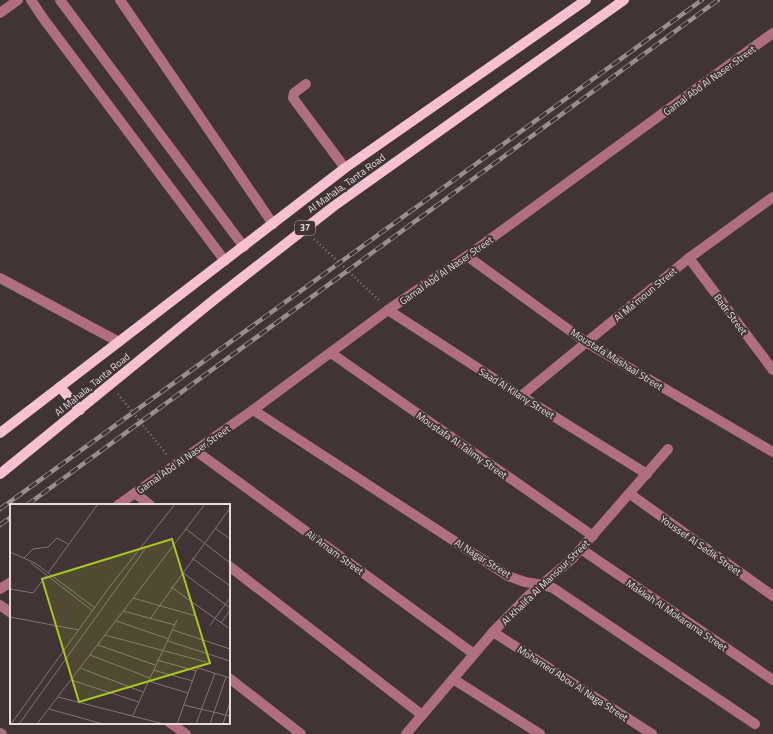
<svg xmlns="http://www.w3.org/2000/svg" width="773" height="734" font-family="'Titillium Web',sans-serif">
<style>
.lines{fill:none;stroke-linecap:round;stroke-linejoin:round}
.path{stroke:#887e7e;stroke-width:2.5;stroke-dasharray:1 3;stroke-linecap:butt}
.minor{stroke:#b06f80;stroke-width:10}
.major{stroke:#f8c1ce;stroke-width:10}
.rail-casing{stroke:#998f8f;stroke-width:4.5}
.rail{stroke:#403434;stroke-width:3;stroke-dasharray:9;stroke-linecap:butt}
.labels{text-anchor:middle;stroke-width:4;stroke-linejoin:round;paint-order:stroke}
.shield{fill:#403434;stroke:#b2aaa9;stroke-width:1}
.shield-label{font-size:9px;font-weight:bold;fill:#e3dcdb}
.street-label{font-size:10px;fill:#e3dcdb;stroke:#403434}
.inset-road{fill:none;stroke:#817777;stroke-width:1}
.view{fill:#a6c820;fill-opacity:0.15;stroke:#a6c820;stroke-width:2}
.inset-edge{fill:none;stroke:#e3dcdb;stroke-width:2}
</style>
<rect width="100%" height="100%" fill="#403434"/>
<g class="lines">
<g class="path">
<path d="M314 239 380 301"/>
<path d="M118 394 167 455"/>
</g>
<g class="minor">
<path d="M31 0 43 18 225 261"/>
<path d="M60 0 244 247"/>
<path d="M120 0 273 224"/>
<path d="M0 13 18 0"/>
<path d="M306 84 294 93 293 98 345 168"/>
<path d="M467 256 587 343 773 452"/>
<path d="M689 258 773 370"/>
<path d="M0 278 119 342"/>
<path d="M388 310 521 396 647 474"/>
<path d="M331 353 593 536"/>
<path d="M521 396 689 258 773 197"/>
<path d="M253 410 508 576 525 582 543 585 553 588 755 724"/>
<path d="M196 451 474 654"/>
<path d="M135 493 150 505"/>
<path d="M630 494 773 596"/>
<path d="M118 505 253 410 388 310 467 256 773 33"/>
<path d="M581 549 773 680"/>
<path d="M229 566 422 715"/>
<path d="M0 589 11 582"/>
<path d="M0 605 11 613"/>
<path d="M493 632 652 734"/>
<path d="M229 678 301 734"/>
<path d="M453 679 540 734"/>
<path d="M170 723 186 734"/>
<path d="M0 733 2 734"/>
<path d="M406 734 493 632 529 595 572 559 668 449"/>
</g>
<g class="major">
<path d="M60 387 80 410"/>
<path d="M0 433 345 168 586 0"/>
<path d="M0 474 215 299 334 206 624 0"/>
</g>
<g class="rail-casing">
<g id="rail">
<path d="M27 505 718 0"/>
<path d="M0 509 702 0"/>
<path d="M0 525 11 517"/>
</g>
</g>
<use href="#rail" class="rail"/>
</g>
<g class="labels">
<rect class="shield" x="295" y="221" width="20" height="14" rx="3"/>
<g class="shield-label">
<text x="305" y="231">37</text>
</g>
<g class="street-label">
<text transform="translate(709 80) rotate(-36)" y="4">Gamal Abd Al Naser Street</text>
<text transform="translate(346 183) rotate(-36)" y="4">Al Mahala, Tanta Road</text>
<text transform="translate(446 270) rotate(-35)" y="4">Gamal Abd Al Naser Street</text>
<text transform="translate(645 294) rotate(-40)" y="4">Al Ma'moun Street</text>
<text transform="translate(731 314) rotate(53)" y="4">Badr Street</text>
<text transform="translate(617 359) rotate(32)" y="4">Moustafa Mashaal Street</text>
<text transform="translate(92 384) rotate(-39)" y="4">Al Mahala, Tanta Road</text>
<text transform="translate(517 393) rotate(32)" y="4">Saad Al Kilany Street</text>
<text transform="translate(462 445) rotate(35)" y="4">Moustafa Al Talimy Street</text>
<text transform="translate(183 459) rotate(-35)" y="4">Gamal Abd Al Naser Street</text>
<text transform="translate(701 545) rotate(35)" y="4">Youssef Al Sedik Street</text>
<text transform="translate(335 552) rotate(36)" y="4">Ali Amam Street</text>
<text transform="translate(483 558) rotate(32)" y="4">Al Nagar Street</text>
<text transform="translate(545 582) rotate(-44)" y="4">Al Khalifa Al Mansour Street</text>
<text transform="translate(677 615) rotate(34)" y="4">Makkah Al Mokarama Street</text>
<text transform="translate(573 683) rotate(33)" y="4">Mohamed Abou Al Naga Street</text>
</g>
</g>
<g transform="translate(10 504)">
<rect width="220" height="220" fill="#403434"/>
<path class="inset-road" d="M205 24 220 35M176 25 220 59M0 48 25 59 85 104M14 54 23 45 38 43 47 34 58 40M182 54 220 82M21 59 83 107M172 68 220 104M38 69 88 0M161 83 220 125M0 85 23 89 36 72M123 94 186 112M113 107 165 121M0 113 69 126M140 115 220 4M106 117 159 135M211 119 220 106M200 121 220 94M163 126 220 145M95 131 196 158M158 137 220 157M88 141 145 161M80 151 140 174M147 156 186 167M70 164 133 188M143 166 183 177M186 167 188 164 220 174M61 176 129 198M138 177 178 189M48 193 154 220M174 201 220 212M39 205 93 220M123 211 167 116M1 220 98 85 165 0M9 220 135 45M27 220 195 0M167 220 186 167M186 220 205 169M200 220 216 173M213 220 220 198"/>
<path class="view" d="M162 35 200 159 69 198 32 75Z"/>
<rect width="220" height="220" class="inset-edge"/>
</g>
</svg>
